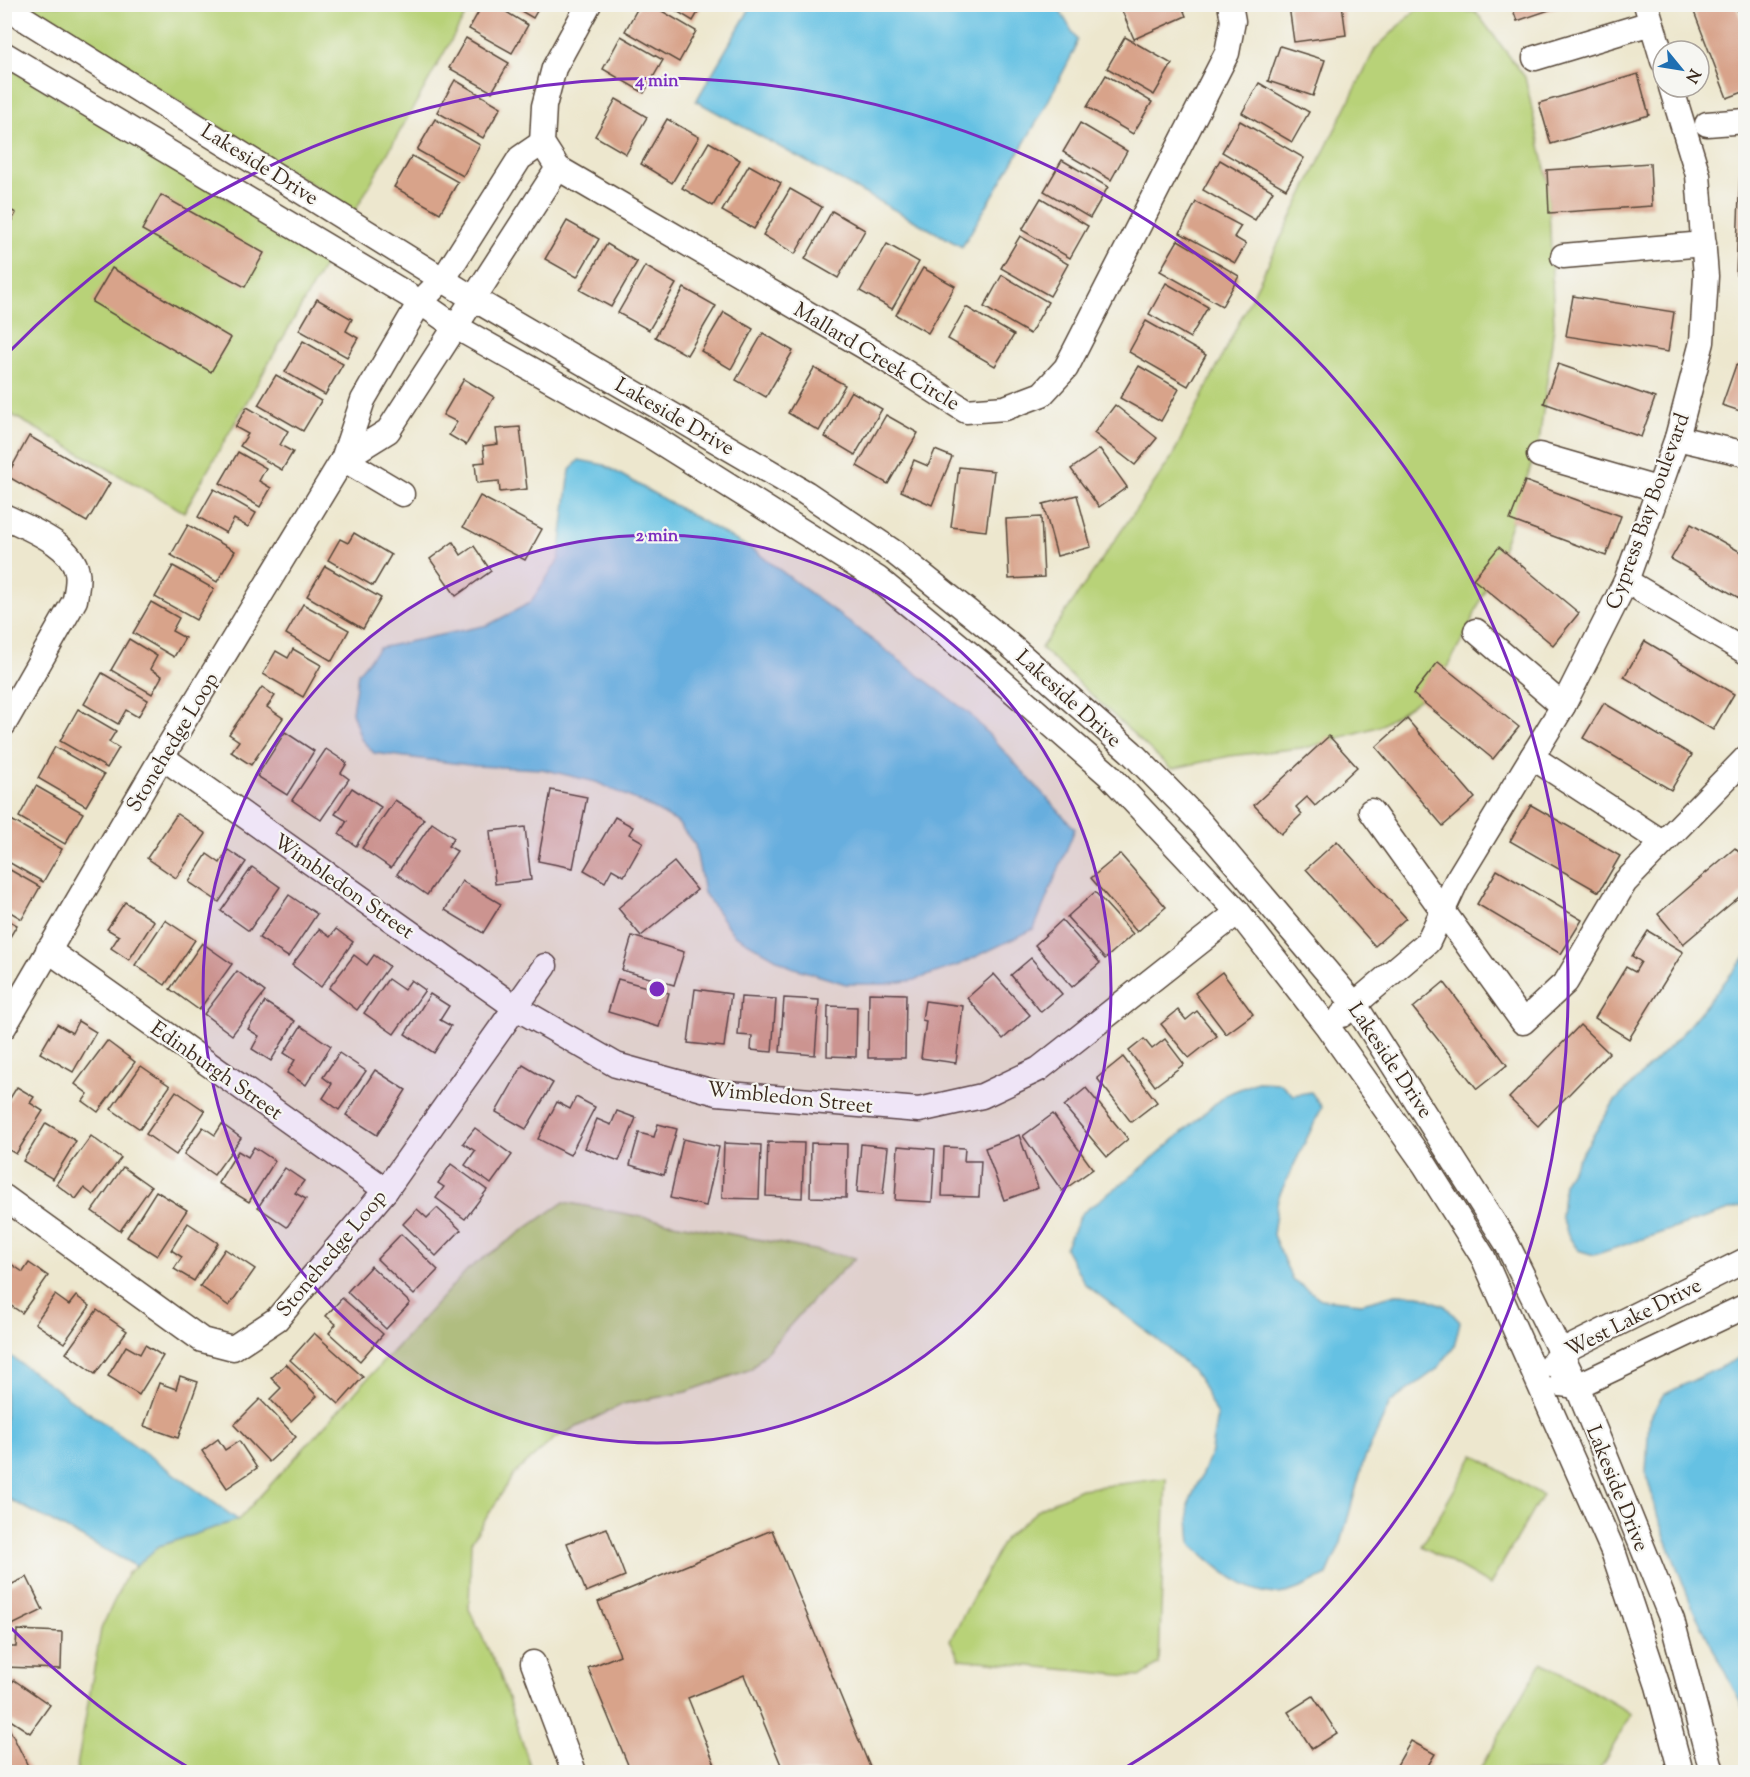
<svg xmlns="http://www.w3.org/2000/svg" width="1750" height="1777" font-family="'Sorts Mill Goudy',serif">
<style>
.green{fill:#b8d278;stroke:#7a7e4b;stroke-width:1.5}
.water{fill:#65c1e3;stroke:#507680;stroke-width:1.5}
.building{fill:#d8a38a}
.lines{fill:none;stroke-linecap:round;stroke-linejoin:round}
.minor-casing{stroke:#564638;stroke-width:27}
.minor{stroke:#fff;stroke-width:24}
.ring{fill:none;stroke:#7b2cbf;stroke-width:3}
.labels{text-anchor:middle;stroke-width:4.5;stroke-linejoin:round;paint-order:stroke}
.street-label{font-size:21px;fill:#3b2a1e;stroke:#f6f6f2}
.centre{fill:#7b2cbf;stroke:#f6f6f2;stroke-width:3}
.ring-label{font-size:18px;text-anchor:middle;font-weight:bold;fill:#7b2cbf;stroke:#f6f6f2;stroke-width:4.5;stroke-linejoin:round;paint-order:stroke}
</style>
<rect width="100%" height="100%" fill="#f6f6f2"/>
<filter id="ink" filterUnits="userSpaceOnUse"><feTurbulence type="fractalNoise" baseFrequency=".0167" numOctaves="2"/><feDisplacementMap in="SourceGraphic" scale="12" xChannelSelector="R" yChannelSelector="G"/><feConvolveMatrix kernelMatrix="1 2 1 2 8 2 1 2 1" color-interpolation-filters="sRGB"/></filter>
<filter id="wash" filterUnits="userSpaceOnUse"><feTurbulence type="fractalNoise" baseFrequency=".008" numOctaves="4" result="noise"/><feDisplacementMap in="SourceGraphic" scale="24" xChannelSelector="R" yChannelSelector="G"/><feGaussianBlur stdDeviation="1.35" result="paint"/><feColorMatrix in="noise" values="0 0 0 0 0 0 0 0 0 0 0 0 0 0 0 0 0 1.4 0 .05"/><feComposite in="paint" operator="in"/></filter>
<g filter="url(#wash)">
<rect width="100%" height="100%" fill="#ede7ce"/>
<g class="green">
<path d="M22 5H471L355 211Z"/>
<path d="M1417 9 1476 12 1525 77 1548 182 1554 326 1539 443 1502 550 1467 632 1434 690 1380 726 1309 747 1230 756 1171 769 1041 648 1172 457 1375 49Z"/>
<path d="M4 65 328 259 184 512 5 411Z"/>
<path d="M564 1202 855 1258 817 1295 751 1369 686 1392 623 1404 555 1438 514 1474 471 1542 469 1609 500 1674 532 1772H76L101 1629 127 1574 159 1546 238 1520 468 1269Z"/>
<path d="M1474 1455 1542 1495 1490 1585 1422 1546Z"/>
<path d="M1166 1478 1159 1664 1140 1677 960 1659 950 1640 1005 1538 1042 1507 1081 1489Z"/>
<path d="M1542 1662 1632 1714 1598 1772H1478Z"/>
</g>
<g class="water">
<path d="M752 5H1057L1077 40 1075 49 1041 115 962 247 696 101Z"/>
<path d="M579 460 604 465 756 552 970 714 1075 829 1034 929 961 964 915 980 885 984H846L791 967 733 934 704 893 695 845 677 822 645 804 596 782 542 769 477 766 374 753 361 739 352 712 358 673 379 648 488 625 530 603 559 559 570 470Z"/>
<path d="M1745 957V1205L1594 1255 1578 1250 1569 1237 1561 1216 1564 1182 1614 1102 1680 1036Z"/>
<path d="M1257 1082 1280 1083 1293 1095 1311 1092 1322 1107 1278 1198 1273 1235 1292 1279 1321 1299 1362 1303 1396 1294 1419 1295 1445 1306 1460 1322 1454 1347 1437 1369 1390 1403 1363 1463 1341 1543 1327 1575C1312 1582 1291 1595 1274 1594 1241 1591 1215 1565 1191 1544L1188 1505 1210 1456 1217 1416 1199 1378 1168 1348 1085 1284 1065 1248 1081 1214 1136 1173 1225 1095Z"/>
<path d="M5 1352 238 1520 159 1546 136 1566 5 1497Z"/>
<path d="M1745 1355H1746L1745 1712 1693 1609 1659 1521 1646 1473 1649 1419 1663 1395Z"/>
</g>
<g id="blocks">
<g class="building">
<path d="M483 4H493L528 25 512 53 469 29Z"/>
<path d="M509 4H541L533 18Z"/>
<path d="M640 4H650L696 31 679 62 625 31Z"/>
<path d="M665 4H703L693 21Z"/>
<path d="M1119 4H1181L1186 16 1134 39Z"/>
<path d="M1342 4 1346 35 1294 42 1289 6Z"/>
<path d="M1511 4H1564V5L1517 21Z"/>
<path d="M1691 4H1735L1746 31V91L1727 98Z"/>
<path d="M621 36 663 60 644 93 603 69Z"/>
<path d="M1125 37 1172 64 1154 95 1107 68Z"/>
<path d="M466 38 509 63 492 92 449 68Z"/>
<path d="M1280 46 1325 60 1313 96 1268 81Z"/>
<path d="M1638 74 1649 115 1551 144 1539 103Z"/>
<path d="M1106 75 1152 102 1133 134 1087 107Z"/>
<path d="M455 80 501 107 483 138 437 112Z"/>
<path d="M1259 83 1309 112 1292 142 1242 113Z"/>
<path d="M616 99 647 117 626 154 595 136Z"/>
<path d="M435 119 480 145 463 176 417 150Z"/>
<path d="M667 119 699 137 672 183 641 164Z"/>
<path d="M1240 121 1304 158 1286 189 1222 152Z"/>
<path d="M1080 123 1127 151 1111 180 1063 152Z"/>
<path d="M709 142 740 160 713 206 682 188Z"/>
<path d="M1741 144H1746V276L1736 275Z"/>
<path d="M412 156 458 182 440 213 394 187Z"/>
<path d="M1062 160 1108 187 1090 218 1044 191Z"/>
<path d="M1220 160 1273 191 1255 220 1203 190Z"/>
<path d="M1650 163 1652 206 1549 213 1547 170Z"/>
<path d="M749 165 781 183 754 229 722 211Z"/>
<path d="M790 189 822 207 795 254 763 235Z"/>
<path d="M161 195 264 253 245 287 142 230Z"/>
<path d="M1041 198 1088 226 1070 258 1022 230Z"/>
<path d="M1196 202 1241 226 1234 237 1246 244 1235 263 1180 233Z"/>
<path d="M5 207 16 213 7 230 5 228Z"/>
<path d="M832 211 865 230 838 278 805 259Z"/>
<path d="M567 221 599 239 577 277 545 259Z"/>
<path d="M1020 236 1068 264 1050 296 1001 268Z"/>
<path d="M1178 240 1239 276 1222 306 1160 271Z"/>
<path d="M607 244 637 262 611 307 580 290Z"/>
<path d="M887 244 919 262 892 309 860 291Z"/>
<path d="M645 266 676 284 649 330 618 313Z"/>
<path d="M112 268 231 338 211 372 92 302Z"/>
<path d="M923 268 955 286 928 333 896 315Z"/>
<path d="M1002 275 1048 302 1030 334 984 307Z"/>
<path d="M1166 283 1208 307 1190 338 1149 314Z"/>
<path d="M684 288 716 306 687 355 655 337Z"/>
<path d="M1573 296 1674 312 1668 352 1566 336Z"/>
<path d="M317 299 352 319 346 331 358 338 347 357 299 330Z"/>
<path d="M966 307 1014 335 995 366 948 339Z"/>
<path d="M724 312 753 329 731 369 701 351Z"/>
<path d="M1146 321 1206 355 1188 386 1129 352Z"/>
<path d="M763 333 793 351 766 397 736 380Z"/>
<path d="M303 341 343 364 325 395 285 372Z"/>
<path d="M1558 364 1655 398 1641 437 1544 403Z"/>
<path d="M1736 365 1746 369V413L1722 405Z"/>
<path d="M1139 366 1179 389 1161 421 1120 398Z"/>
<path d="M814 368 845 385 819 431 788 413Z"/>
<path d="M276 375 321 401 303 431 258 405Z"/>
<path d="M464 379 494 397 466 445 449 435 457 422 443 415Z"/>
<path d="M851 391 882 409 855 455 825 437Z"/>
<path d="M1115 405 1157 438 1135 465 1094 433Z"/>
<path d="M247 407 288 431 280 445 293 452 282 470 240 446 248 434 235 427Z"/>
<path d="M886 415 918 433 888 484 857 466Z"/>
<path d="M520 427 527 489 500 492 499 481 477 483 475 463 485 462 483 446 498 444 496 429Z"/>
<path d="M29 436 110 483 87 522 7 476Z"/>
<path d="M1100 449 1127 487 1099 507 1071 469Z"/>
<path d="M935 450 952 457 932 505 901 491 914 460 928 466Z"/>
<path d="M238 452 266 468 259 481 271 488 260 507 220 483Z"/>
<path d="M959 467 994 471 986 531 951 527Z"/>
<path d="M1525 481 1621 516 1606 556 1510 520Z"/>
<path d="M214 489 256 513 248 527 234 519 226 533 198 517Z"/>
<path d="M1077 495 1091 547 1057 556 1043 504Z"/>
<path d="M480 496 542 529 525 560 463 527Z"/>
<path d="M1041 517 1044 577 1009 579 1006 519Z"/>
<path d="M1691 524 1746 555V602L1671 559Z"/>
<path d="M188 525 235 551 217 582 171 555Z"/>
<path d="M354 533 391 555 373 586 328 560 340 539 348 543Z"/>
<path d="M453 542 461 555 474 546 491 571 456 596 430 559Z"/>
<path d="M1499 547 1579 613 1553 645 1473 579Z"/>
<path d="M173 566 214 589 196 620 155 597Z"/>
<path d="M325 566 381 598 363 629 307 596Z"/>
<path d="M151 602 179 618 172 631 185 638 174 657 133 633Z"/>
<path d="M303 604 349 630 332 661 286 634Z"/>
<path d="M4 617 11 640 4 642Z"/>
<path d="M129 639 157 656 150 669 162 676 152 694 111 670Z"/>
<path d="M1645 641 1734 694 1713 730 1624 677Z"/>
<path d="M293 649 321 665 303 697 263 674 276 651 288 658Z"/>
<path d="M1438 662 1519 727 1493 759 1413 694Z"/>
<path d="M102 673 148 700 138 717 126 710 118 724 84 704Z"/>
<path d="M262 687 275 696 267 707 283 718 251 765 231 752 239 741 229 734Z"/>
<path d="M1604 703 1692 755 1671 790 1583 738Z"/>
<path d="M78 709 116 731 109 742 119 748 107 768 60 741Z"/>
<path d="M1407 719 1475 798 1443 826 1376 747Z"/>
<path d="M285 732 314 751 287 795 257 776Z"/>
<path d="M1329 736 1357 767 1315 806 1307 797 1296 807 1302 814 1281 834 1254 805Z"/>
<path d="M55 747 104 775 86 806 38 778Z"/>
<path d="M326 749 347 763 341 773 349 779 321 820 292 800Z"/>
<path d="M36 786 83 813 65 844 19 817Z"/>
<path d="M352 788 381 807 356 846 339 834 347 821 335 814Z"/>
<path d="M551 790 587 797 573 868 538 861Z"/>
<path d="M395 800 424 819 391 868 362 848Z"/>
<path d="M1531 805 1620 856 1599 892 1510 841Z"/>
<path d="M177 814 206 834 176 878 147 858Z"/>
<path d="M6 817 62 849 43 882 5 860Z"/>
<path d="M615 817 633 827 629 834 643 842 624 876 612 869 605 882 584 870Z"/>
<path d="M432 823 454 838 448 846 457 851 427 895 397 874Z"/>
<path d="M525 827 531 880 495 884 490 831Z"/>
<path d="M1337 841 1406 918 1375 946 1306 869Z"/>
<path d="M1735 848 1746 860V891L1683 944 1658 914Z"/>
<path d="M228 850 246 862 219 902 189 882 207 854 220 863Z"/>
<path d="M1120 854 1166 907 1137 932 1091 878Z"/>
<path d="M674 862 697 890 641 936 618 908Z"/>
<path d="M5 867 40 887 22 919 5 909Z"/>
<path d="M252 867 280 887 249 931 221 911Z"/>
<path d="M1497 870 1582 920 1561 954 1477 904Z"/>
<path d="M462 881 501 904 483 933 445 910Z"/>
<path d="M1095 892 1133 934 1105 959 1067 917Z"/>
<path d="M289 895 317 914 288 957 259 938Z"/>
<path d="M125 902 154 921 129 960 111 948 119 936 107 929Z"/>
<path d="M4 918 17 925 4 947Z"/>
<path d="M165 920 195 940 165 985 135 965Z"/>
<path d="M1062 920 1100 963 1072 987 1035 945Z"/>
<path d="M319 929 330 937 336 929 353 942 321 987 292 965Z"/>
<path d="M1648 931 1683 952 1629 1039 1595 1018 1626 967 1635 972 1641 962 1632 956Z"/>
<path d="M632 936 684 952 674 985 622 970Z"/>
<path d="M202 943 232 964 199 1010 170 989Z"/>
<path d="M354 955 367 965 374 955 389 966 357 1010 329 988Z"/>
<path d="M1031 958 1062 994 1041 1012 1011 975Z"/>
<path d="M237 971 265 992 232 1035 204 1014Z"/>
<path d="M1222 972 1253 1014 1226 1034 1195 993Z"/>
<path d="M994 974 1030 1015 1003 1039 967 998Z"/>
<path d="M388 979 404 990 411 980 425 990 394 1034 364 1013Z"/>
<path d="M618 979 669 993 659 1027 608 1012Z"/>
<path d="M1444 982 1507 1065 1477 1089 1413 1008Z"/>
<path d="M695 989 731 994 724 1047 688 1043Z"/>
<path d="M869 993 906 994 905 1058H868Z"/>
<path d="M430 994 449 1006 440 1020 451 1026 434 1053 405 1034Z"/>
<path d="M741 997 776 999 772 1052 751 1050 752 1036 738 1035Z"/>
<path d="M784 998 819 1000 815 1055 780 1052Z"/>
<path d="M925 1001 963 1006 956 1063 921 1058 926 1021 922 1020Z"/>
<path d="M265 1002 295 1021 271 1061 252 1049 259 1036 248 1029Z"/>
<path d="M828 1006 857 1007 856 1057 827 1056Z"/>
<path d="M1178 1010 1186 1020 1197 1011 1217 1036 1189 1058 1161 1024Z"/>
<path d="M78 1021 96 1032 73 1072 40 1053 57 1024 72 1033Z"/>
<path d="M1580 1025 1609 1053 1538 1126 1509 1098Z"/>
<path d="M301 1026 331 1046 306 1085 287 1073 295 1060 284 1053Z"/>
<path d="M1144 1039 1152 1049 1165 1039 1184 1064 1155 1086 1129 1051Z"/>
<path d="M107 1041 135 1062 98 1112 83 1101 88 1094 75 1084Z"/>
<path d="M339 1053 366 1071 339 1110 323 1098 332 1084 323 1077Z"/>
<path d="M1123 1057 1157 1102 1131 1122 1097 1078Z"/>
<path d="M523 1065 553 1083 526 1129 496 1112Z"/>
<path d="M141 1066 170 1086 140 1129 111 1109Z"/>
<path d="M375 1070 406 1090 377 1135 346 1115Z"/>
<path d="M17 1087 34 1097 30 1103 43 1111 16 1154 4 1147V1108Z"/>
<path d="M1086 1088 1128 1139 1107 1157 1064 1106Z"/>
<path d="M176 1091 205 1111 176 1155 146 1134Z"/>
<path d="M576 1097 595 1107 570 1155 538 1139 557 1102 570 1109Z"/>
<path d="M617 1111 636 1118 619 1161 585 1148 597 1119 611 1125Z"/>
<path d="M1053 1114 1093 1169 1062 1191 1023 1136Z"/>
<path d="M46 1123 76 1141 53 1179 23 1161Z"/>
<path d="M222 1124 241 1138 214 1175 184 1154 203 1127 215 1135Z"/>
<path d="M658 1124 677 1129 664 1175 630 1165 639 1133 654 1137Z"/>
<path d="M475 1128 512 1155 491 1184 465 1165 475 1151 463 1143Z"/>
<path d="M1019 1135 1038 1188 1004 1200 985 1148Z"/>
<path d="M91 1136 121 1158 93 1195 84 1188 76 1199 56 1184Z"/>
<path d="M683 1139 719 1147 706 1206 670 1198Z"/>
<path d="M768 1142 804 1143 802 1198 766 1196Z"/>
<path d="M724 1143 761 1145 759 1199 722 1198Z"/>
<path d="M811 1143 847 1144 846 1198 810 1197Z"/>
<path d="M861 1144 888 1147 883 1194 857 1192Z"/>
<path d="M898 1146 935 1149 932 1202 895 1200Z"/>
<path d="M254 1147 275 1161 249 1202 218 1183 238 1151 248 1157Z"/>
<path d="M944 1147 965 1148 964 1161H981L979 1197 942 1196Z"/>
<path d="M451 1164 487 1190 465 1219 436 1198 444 1187 438 1183Z"/>
<path d="M123 1167 151 1187 120 1231 92 1211Z"/>
<path d="M285 1168 304 1181 295 1193 306 1199 287 1227 258 1207Z"/>
<path d="M156 1191 187 1210 157 1256 127 1237Z"/>
<path d="M437 1208 461 1230 436 1256 403 1224 417 1209 427 1218Z"/>
<path d="M188 1223 218 1243 194 1281 174 1269 182 1257 171 1250Z"/>
<path d="M401 1234 438 1270 414 1295 377 1259Z"/>
<path d="M225 1249 255 1269 229 1306 200 1286Z"/>
<path d="M29 1263 48 1276 22 1313 4 1301V1274L11 1264 23 1272Z"/>
<path d="M371 1266 410 1303 386 1329 347 1292Z"/>
<path d="M55 1295 69 1305 76 1296 90 1306 64 1343 35 1323Z"/>
<path d="M342 1298 383 1334 360 1361 329 1333 336 1324 326 1316Z"/>
<path d="M97 1310 127 1331 95 1374 66 1353Z"/>
<path d="M314 1333 363 1377 339 1404 290 1360Z"/>
<path d="M145 1345 163 1356 139 1395 108 1376 126 1346 140 1354Z"/>
<path d="M286 1364 317 1396 291 1421 270 1399 281 1388 271 1378Z"/>
<path d="M180 1376 198 1382 178 1438 144 1426 159 1383 176 1389Z"/>
<path d="M260 1399 296 1437 269 1462 234 1425Z"/>
<path d="M218 1439 225 1450 239 1441 257 1468 227 1488 202 1451Z"/>
<path d="M607 1528 625 1576 586 1592 567 1543Z"/>
<path d="M772 1530 872 1772H784L744 1675 688 1698 718 1772H631L588 1668 620 1655 598 1602Z"/>
<path d="M27 1577 43 1610 4 1629V1606L8 1604 4 1588Z"/>
<path d="M17 1630 62 1632 61 1669 4 1667V1647H16Z"/>
<path d="M14 1680 50 1705 30 1733 4 1716V1692Z"/>
<path d="M1313 1696 1337 1733 1312 1749 1288 1712Z"/>
<path d="M9 1728 31 1772H5V1730Z"/>
<path d="M1411 1741 1435 1754 1424 1772H1393Z"/>
</g>
</g>
</g>
<g filter="url(#ink)">
<use href="#blocks" fill-opacity="0" stroke="#564638" stroke-width="1.5"/>
<g class="lines">
<g class="minor-casing">
<g id="minor">
<path d="M589 4 554 68 544 106 542 143 558 168 877 354 966 411 1005 408 1042 394 1066 368 1227 53 1233 21 1230 4"/>
<path d="M1646 4 1663 61"/>
<path d="M4 6 474 299 806 493 895 553 1005 641 1131 752 1201 823 1355 1005 1506 1242 1577 1386 1672 1620 1712 1772"/>
<path d="M4 54 420 302 456 327 649 435 878 579 989 670 1109 775 1238 912 1327 1026 1425 1165 1483 1257 1613 1551 1658 1686 1681 1772"/>
<path d="M1535 58 1651 23"/>
<path d="M1707 124 1746 121"/>
<path d="M1563 256 1704 244"/>
<path d="M1677 438 1746 454"/>
<path d="M1539 455 1657 489"/>
<path d="M343 459 388 431 558 168"/>
<path d="M343 459 402 494"/>
<path d="M4 516C27 528 72 544 77 572 79 581 76 591 75 600L4 724"/>
<path d="M1626 581 1746 652"/>
<path d="M1476 631 1563 706"/>
<path d="M162 757 515 1007 616 1065 717 1093 919 1110 982 1096 1039 1069 1238 912"/>
<path d="M1532 757 1662 842"/>
<path d="M1371 811 1523 1022 1566 982 1625 882 1746 758"/>
<path d="M48 950 386 1190"/>
<path d="M1342 1015 1428 942 1457 880 1563 706 1626 581 1677 438 1702 342 1706 276 1698 175 1671 87"/>
<path d="M4 1027 162 757 343 459 363 400 420 302 444 278 520 158 542 143"/>
<path d="M4 1197 202 1340 233 1348 277 1319 386 1190 545 966"/>
<path d="M1551 1365 1561 1352 1746 1260"/>
<path d="M1561 1384 1577 1386 1746 1306"/>
<path d="M533 1663 574 1772"/>
</g>
</g>
<use href="#minor" class="minor"/>
</g>
</g>
<circle cx="657" cy="989" r="454" fill="#7b2cbf" fill-opacity=".12"/>
<g class="ring">
<circle cx="657" cy="989" r="454"/>
<path d="M196 1772A909 909 0 0 1 9 1626M9 352A909 909 0 1 1 1118 1772"/>
</g>
<g class="labels">
<g class="street-label">
<text transform="translate(260 164) rotate(32)" y="7">Lakeside Drive</text>
<text transform="translate(877 356) rotate(31)" y="7">Mallard Creek Circle</text>
<text transform="translate(675 416) rotate(30)" y="7">Lakeside Drive</text>
<text transform="translate(1647 511) rotate(-70)" y="7">Cypress Bay Boulevard</text>
<text transform="translate(1069 698) rotate(42)" y="7">Lakeside Drive</text>
<text transform="translate(172 742) rotate(-59)" y="7">Stonehedge Loop</text>
<text transform="translate(344 886) rotate(35)" y="7">Wimbledon Street</text>
<text transform="translate(1391 1060) rotate(56)" y="7">Lakeside Drive</text>
<text transform="translate(217 1070) rotate(35)" y="7">Edinburgh Street</text>
<text transform="translate(790 1097) rotate(6)" y="7">Wimbledon Street</text>
<text transform="translate(331 1253) rotate(-50)" y="7">Stonehedge Loop</text>
<text transform="translate(1633 1317) rotate(-27)" y="7">West Lake Drive</text>
<text transform="translate(1618 1488) rotate(68)" y="7">Lakeside Drive</text>
</g>
</g>
<circle cx="657" cy="989" r="9" class="centre"/>
<g class="ring-label">
<text x="657" y="86">4 min</text>
<text x="657" y="541">2 min</text>
</g>
<rect width="1750" height="1777" fill="none" stroke="#f6f6f2" stroke-width="24"/>
<g transform="translate(1681 69) rotate(120)"><circle r="28" fill="#f6f6f2" stroke="#aba49d" stroke-width="1.5"/>
<path d="M0-4.5L10 22L0 15L-10 22Z" fill="#1f6fb2"/>
<text y="-9" font-size="16" font-weight="bold" text-anchor="middle" fill="#3b2a1e">N</text>
</g>
</svg>
